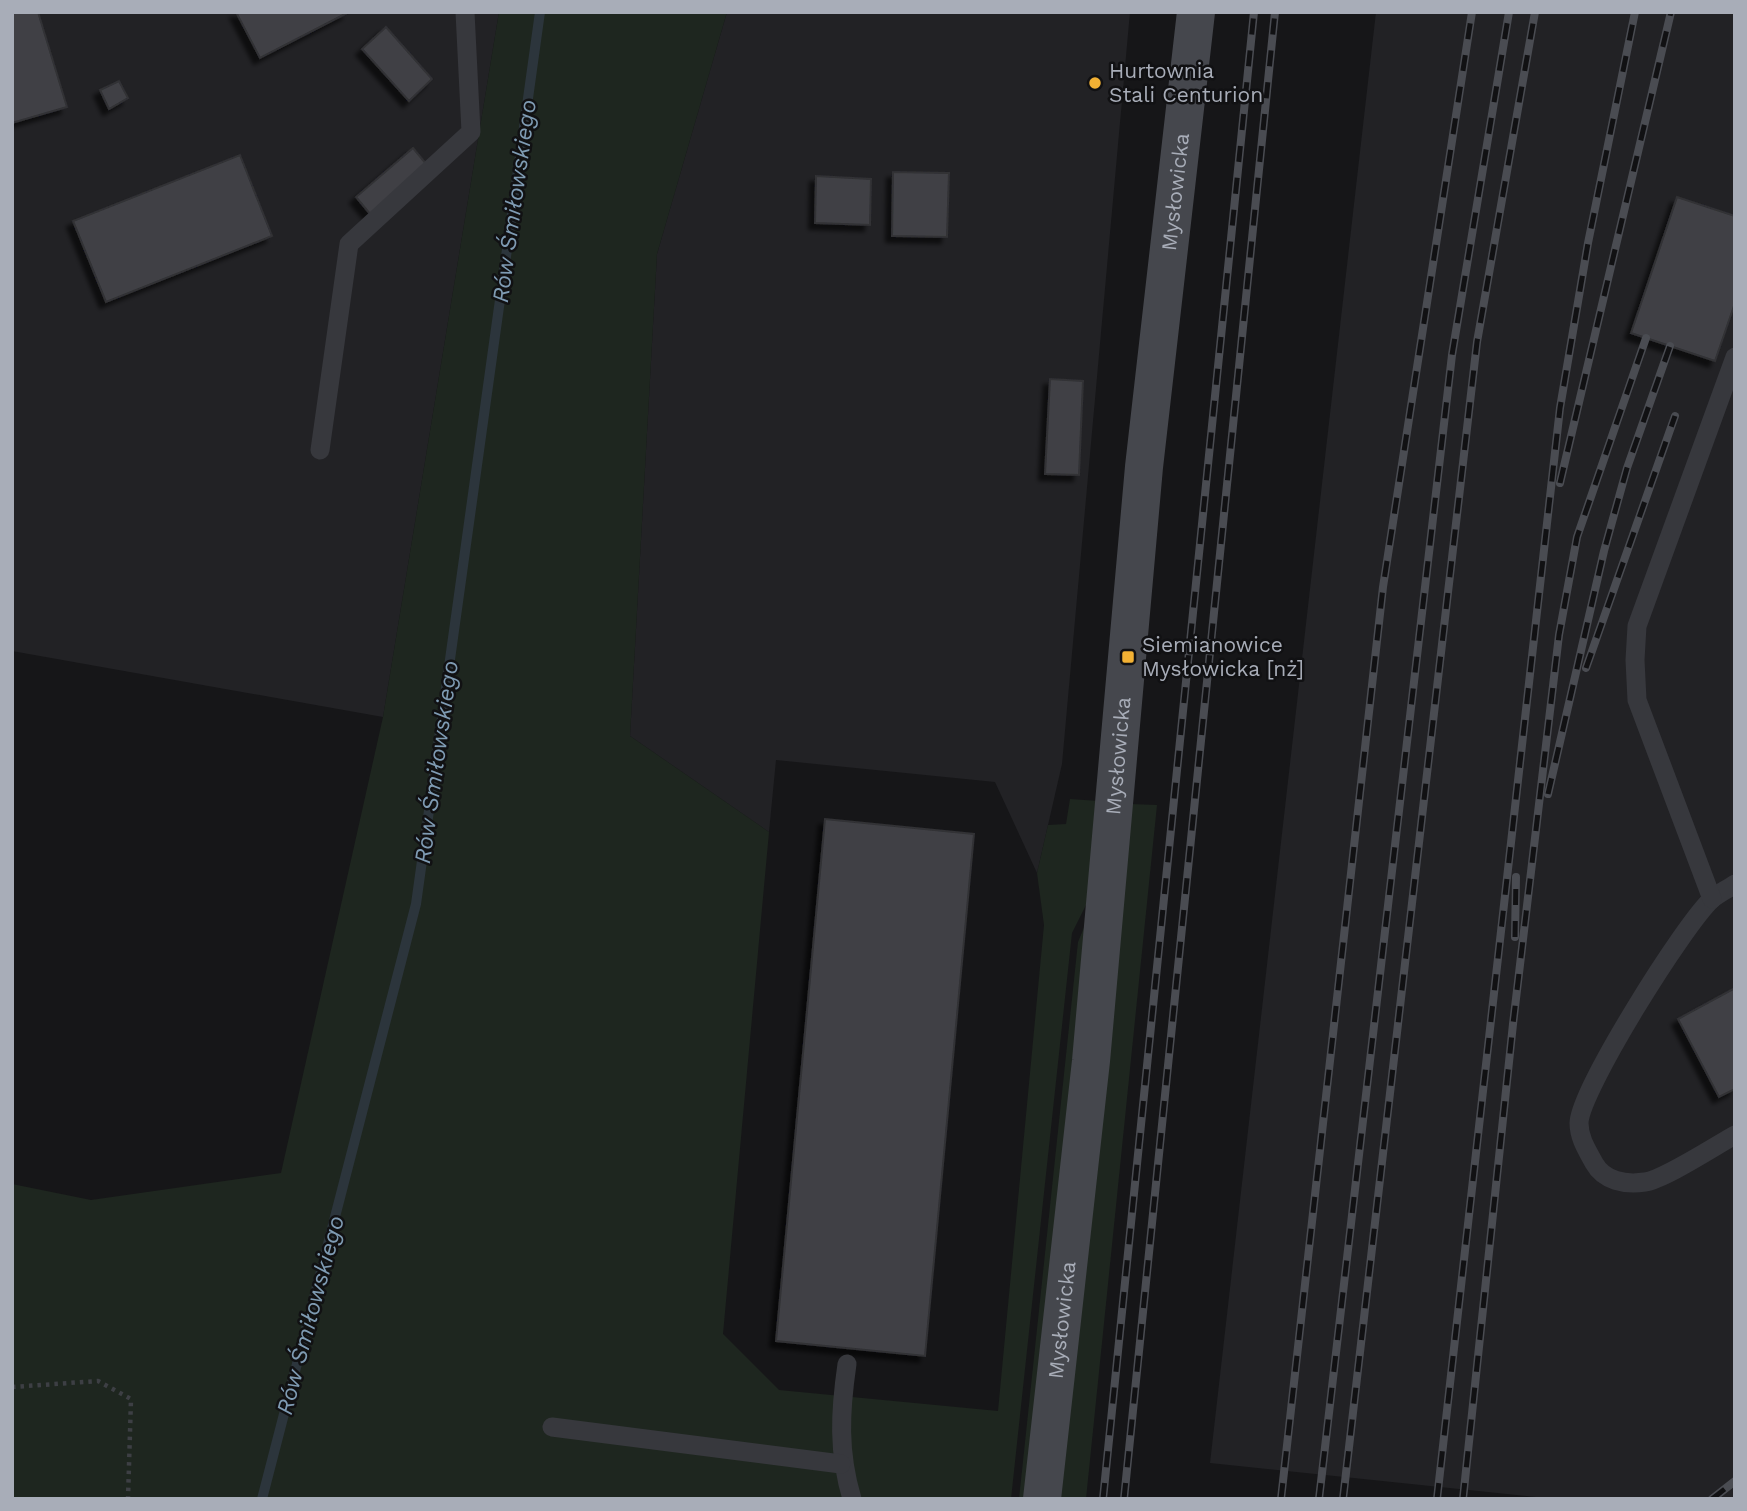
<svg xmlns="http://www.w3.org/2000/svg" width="1747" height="1511" font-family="'Work Sans',sans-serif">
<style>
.built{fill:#222225}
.green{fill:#1e261f}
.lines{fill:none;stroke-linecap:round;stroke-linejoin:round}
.stream{stroke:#2c353c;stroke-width:10}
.building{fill:#404145;stroke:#303034;stroke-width:2;filter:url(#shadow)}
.path{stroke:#3d3f44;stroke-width:4.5;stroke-dasharray:3.5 5;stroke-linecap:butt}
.lane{stroke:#37383d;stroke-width:19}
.secondary{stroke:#45474d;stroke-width:38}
.rail-casing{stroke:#4a4c52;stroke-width:8}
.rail{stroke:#111113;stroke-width:5;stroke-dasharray:16;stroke-linecap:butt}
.poi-dot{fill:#f2b134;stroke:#111113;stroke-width:2.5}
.labels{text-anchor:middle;stroke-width:5;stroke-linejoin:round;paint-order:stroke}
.poi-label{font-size:21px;fill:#a8adb8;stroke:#111113;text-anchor:start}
.street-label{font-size:21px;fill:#a8adb8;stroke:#111113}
.water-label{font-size:23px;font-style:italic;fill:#7f9bb3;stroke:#111113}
</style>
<defs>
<filter id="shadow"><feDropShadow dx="-6" dy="6" stdDeviation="2" flood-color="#0009"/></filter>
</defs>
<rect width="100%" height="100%" fill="#161618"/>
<g class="built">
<path d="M12 12H499L383 717 12 651Z"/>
<path d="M727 12H1130L1062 764 1037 873 995 782 776 760 769 832 630 736 657 254Z"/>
<path d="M1376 12H1735V1499H1555L1210 1463Z"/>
</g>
<g class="green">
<path d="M499 12H727L657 254 630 736 769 832 723 1334 779 1390 998 1411 1044 925 1037 873 1048 825 1066 824 1070 799 1099 801 1090 897 1072 933 1011 1499H12V1184L91 1200 281 1173 383 717Z"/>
<path d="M1130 804 1157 805 1086 1499H1059Z"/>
<path d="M1088 918 1027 1499H1019L1078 942Z"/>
</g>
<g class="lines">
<path class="stream" d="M262 1499 416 904 540 12"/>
</g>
<g class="building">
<path d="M12 12H38L67 107 12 123Z"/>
<path d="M236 12H349L260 58Z"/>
<path d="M386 27 432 79 409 101 362 49Z"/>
<path d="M119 81 128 98 109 109 100 90Z"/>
<path d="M413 148 432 171 375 220 356 197Z"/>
<path d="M240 155 272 236 106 302 73 221Z"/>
<path d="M893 172 949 173 947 237 892 236Z"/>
<path d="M816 176 871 179 870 225 815 223Z"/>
<path d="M1677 197 1735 216V303L1715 361 1631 333Z"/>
<path d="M1050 379 1083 381 1079 475 1045 474Z"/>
<path d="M825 819 974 834 925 1356 776 1341Z"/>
<path d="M1735 988V1089L1719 1097 1678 1019Z"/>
</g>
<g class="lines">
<path class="path" d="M12 1387 98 1381 131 1399 128 1499"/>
<g class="lane">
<path d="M320 450 349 244 471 132 465 12"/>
<path d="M1735 884C1728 889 1719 893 1712 899 1685 923 1580 1090 1579 1123 1579 1138 1587 1150 1594 1163 1604 1181 1625 1185 1645 1182 1663 1180 1715 1146 1735 1135"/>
<path d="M1712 899 1637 700 1635 660 1637 626 1735 357"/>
<path d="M847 1364C840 1412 838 1452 852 1499"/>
<path d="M552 1427 841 1464"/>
</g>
<path class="secondary" id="s1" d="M1042 1499 1091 1061 1144 467 1196 12"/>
<g class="rail-casing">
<g id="rail">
<path d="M1560 483 1671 12"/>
<path d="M1586 668 1675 416"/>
<path d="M1548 794 1604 551 1627 468 1670 346"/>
<path d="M1515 937 1516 877"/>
<path d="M1103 1499 1254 12"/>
<path d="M1124 1499 1275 12"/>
<path d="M1281 1499 1383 587 1472 12"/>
<path d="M1319 1499 1452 355 1509 12"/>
<path d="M1343 1499 1477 342 1535 12"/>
<path d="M1437 1499 1560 408 1588 243 1635 12"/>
<path d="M1463 1499 1513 1024 1559 635 1577 537 1646 338"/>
<path d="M1712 1499 1735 1481"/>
</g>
</g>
<use href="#rail" class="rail"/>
</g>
<g class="poi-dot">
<circle cx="1095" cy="83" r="7"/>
<rect x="1121" y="650" width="14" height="14" rx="3.5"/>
</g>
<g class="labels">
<g class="poi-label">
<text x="1109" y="78">Hurtownia<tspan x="1109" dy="24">Stali Centurion</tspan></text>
<text x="1142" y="652">Siemianowice<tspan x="1142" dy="24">Mysłowicka [nż]</tspan></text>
</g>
<g class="street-label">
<text dy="7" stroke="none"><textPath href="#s1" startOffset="1314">Mysłowicka</textPath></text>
<text dy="7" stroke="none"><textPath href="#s1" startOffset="747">Mysłowicka</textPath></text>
<text dy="7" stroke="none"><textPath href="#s1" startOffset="180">Mysłowicka</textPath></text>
</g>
<g class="water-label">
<text transform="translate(514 201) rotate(-82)" y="8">Rów Śmiłowskiego</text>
<text transform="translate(436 762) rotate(-82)" y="8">Rów Śmiłowskiego</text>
<text transform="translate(310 1315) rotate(-75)" y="8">Rów Śmiłowskiego</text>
</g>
</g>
<rect width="1747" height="1511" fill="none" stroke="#a8adb8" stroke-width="28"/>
</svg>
